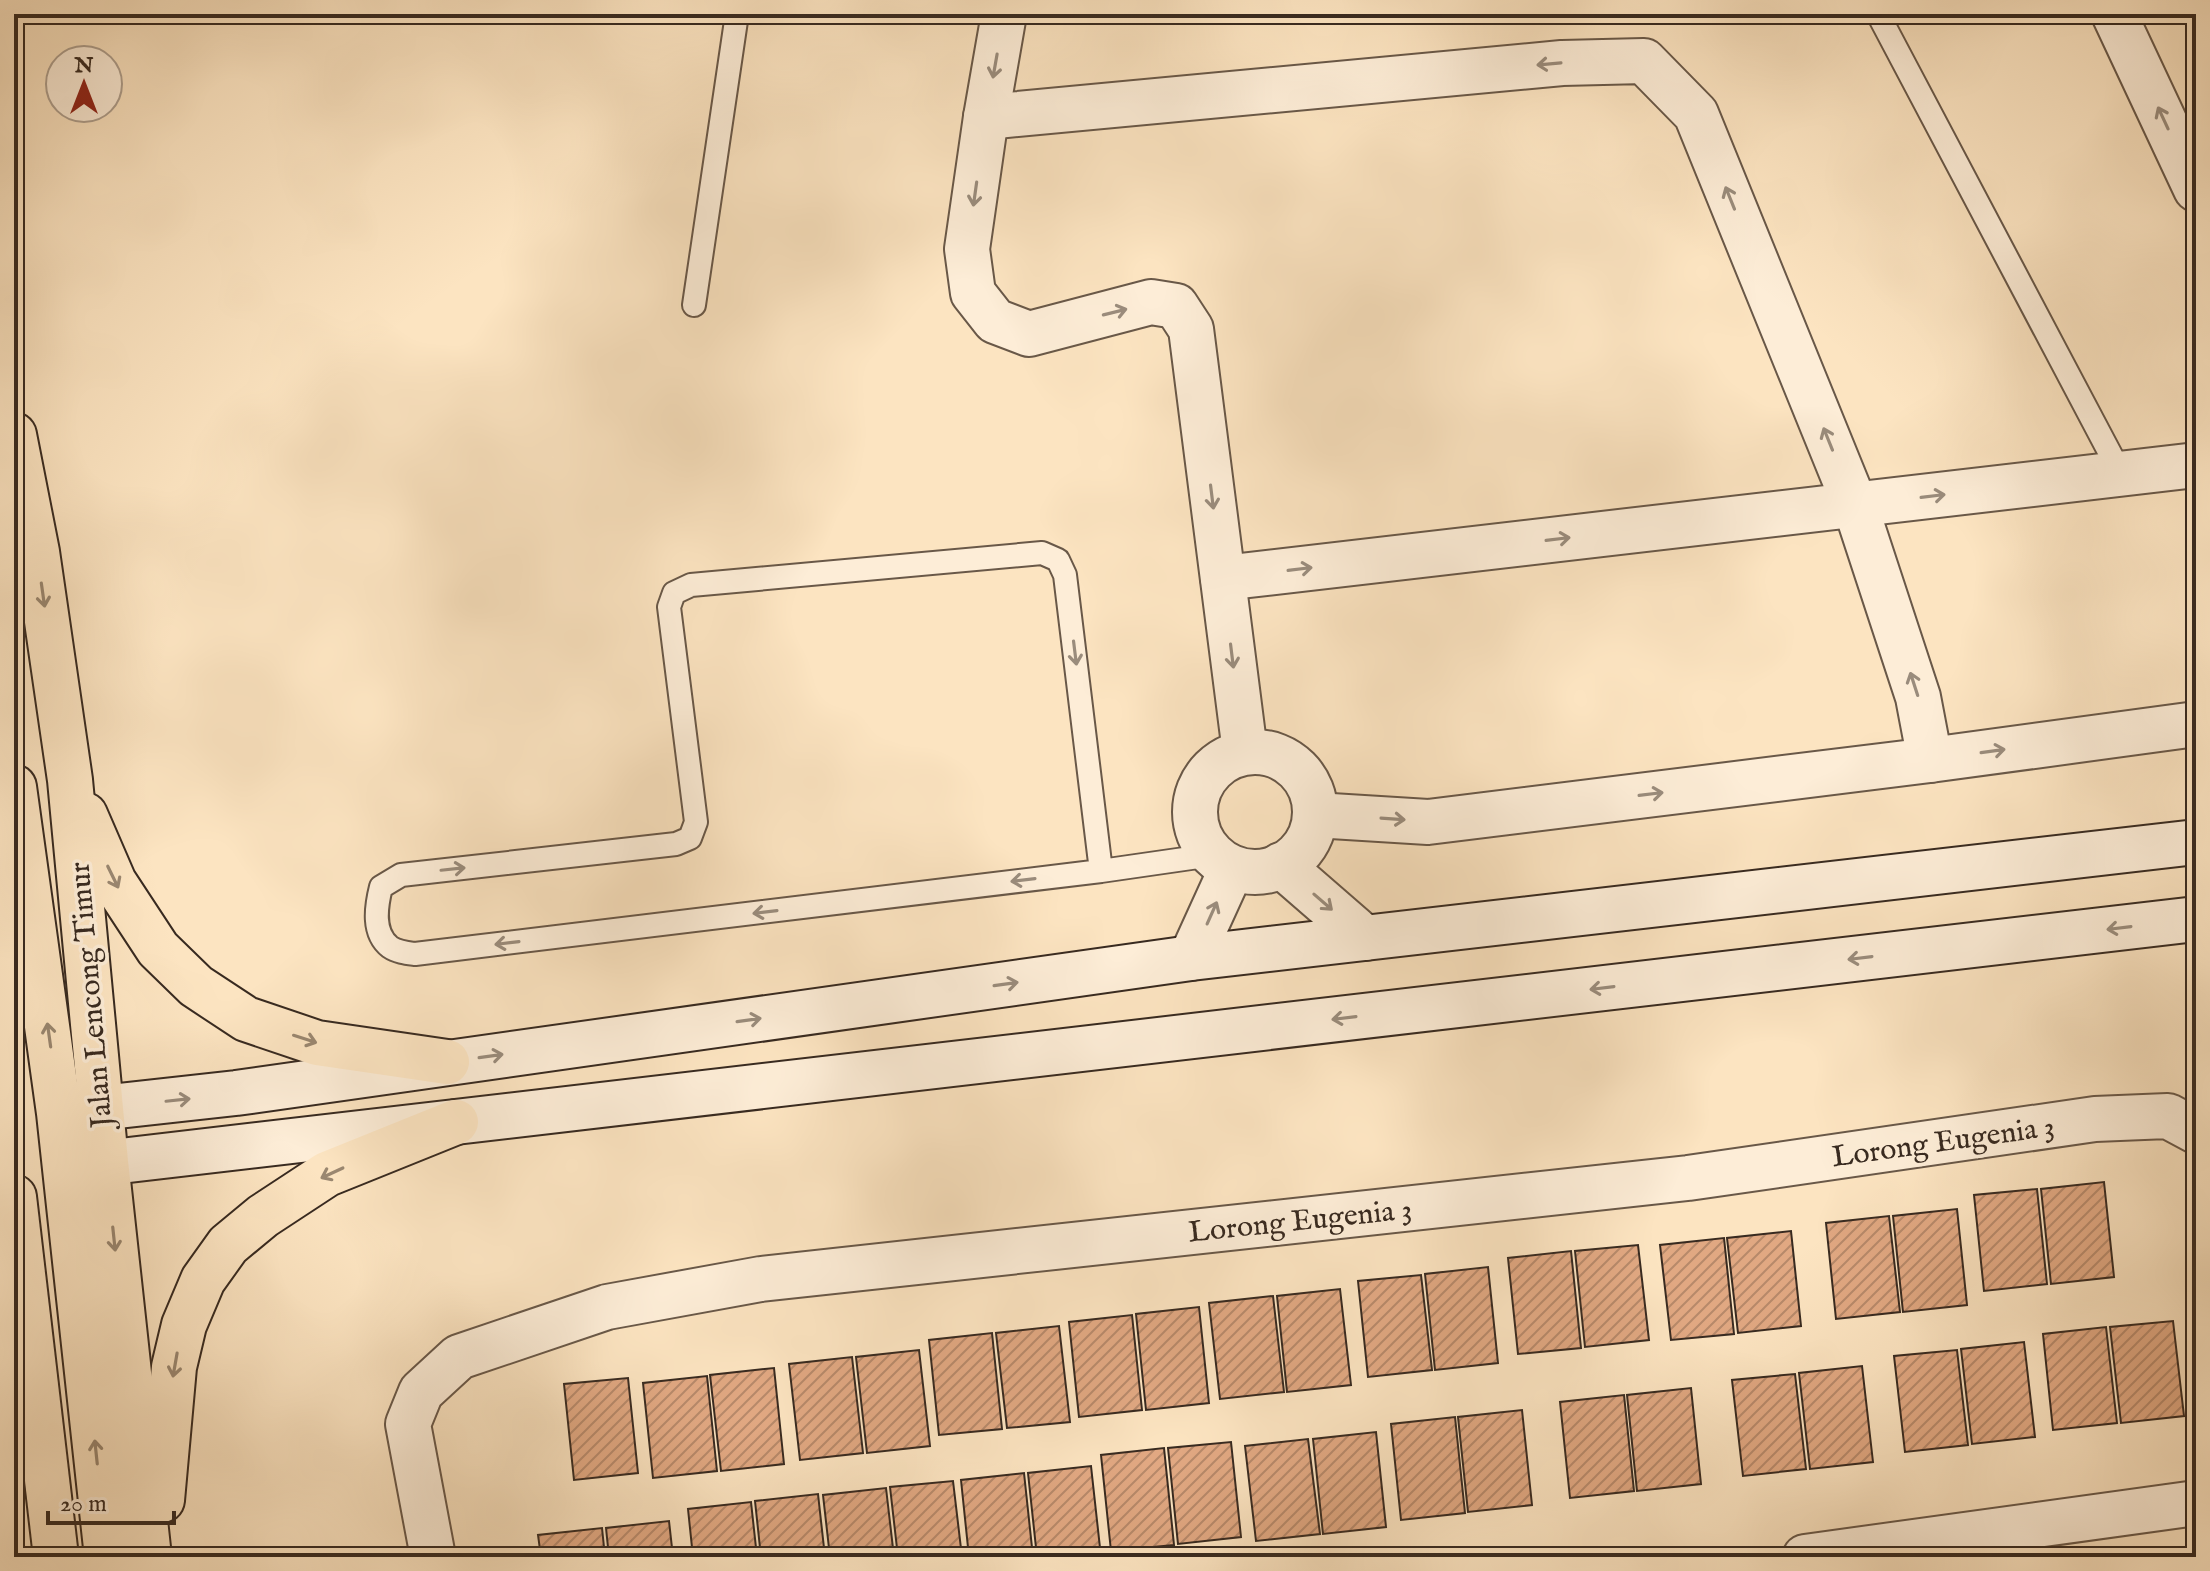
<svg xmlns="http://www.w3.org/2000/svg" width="2210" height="1571" font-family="'IM FELL English',serif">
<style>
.building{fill:url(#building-hatch);stroke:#382a20;stroke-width:2}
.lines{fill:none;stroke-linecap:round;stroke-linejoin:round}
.lane-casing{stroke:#695848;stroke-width:26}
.street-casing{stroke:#695848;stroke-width:48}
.secondary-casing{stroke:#382a20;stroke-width:48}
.highway-casing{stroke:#382a20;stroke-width:48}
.lane{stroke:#fdedd7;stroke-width:22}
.street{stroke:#fdedd7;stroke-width:44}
.secondary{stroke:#fdedd7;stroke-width:44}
.highway{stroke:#fce4c1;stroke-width:44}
.oneway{stroke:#9a8c7c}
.oneway2{stroke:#9a8770}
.labels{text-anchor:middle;stroke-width:7;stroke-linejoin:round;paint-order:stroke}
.street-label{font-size:30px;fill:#382a20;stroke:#fdedd7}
</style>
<defs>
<pattern id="building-hatch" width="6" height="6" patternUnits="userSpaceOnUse" patternTransform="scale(2)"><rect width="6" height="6" fill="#e1a882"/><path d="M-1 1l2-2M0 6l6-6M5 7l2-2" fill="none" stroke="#b7896a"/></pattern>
</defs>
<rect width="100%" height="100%" fill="#fce4c1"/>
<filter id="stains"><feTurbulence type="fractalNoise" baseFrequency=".0025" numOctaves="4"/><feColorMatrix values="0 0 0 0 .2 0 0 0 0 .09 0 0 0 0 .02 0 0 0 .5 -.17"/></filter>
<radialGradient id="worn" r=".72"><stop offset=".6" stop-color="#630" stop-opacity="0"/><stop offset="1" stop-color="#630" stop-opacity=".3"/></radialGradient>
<g class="building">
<path d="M2104 1182 2114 1277 2051 1284 2041 1189Z"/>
<path d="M2037 1189 2047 1284 1984 1291 1974 1195Z"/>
<path d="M1957 1209 1967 1305 1903 1312 1893 1216Z"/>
<path d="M1889 1216 1900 1312 1836 1319 1826 1223Z"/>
<path d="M1791 1231 1801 1326 1738 1333 1727 1238Z"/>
<path d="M1724 1238 1734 1334 1671 1340 1660 1245Z"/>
<path d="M1638 1245 1649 1340 1585 1347 1575 1251Z"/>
<path d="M1571 1251 1581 1348 1518 1354 1508 1258Z"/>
<path d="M1488 1267 1498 1363 1435 1370 1425 1274Z"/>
<path d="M1421 1275 1432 1370 1368 1377 1358 1281Z"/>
<path d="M1340 1289 1351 1385 1287 1392 1277 1296Z"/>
<path d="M1273 1296 1284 1392 1220 1399 1209 1303Z"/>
<path d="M1199 1307 1209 1403 1146 1410 1136 1314Z"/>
<path d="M1132 1315 1142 1410 1079 1417 1069 1322Z"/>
<path d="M2173 1321 2184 1416 2121 1423 2110 1327Z"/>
<path d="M1059 1326 1070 1422 1007 1428 996 1333Z"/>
<path d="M2106 1327 2117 1423 2053 1430 2043 1334Z"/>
<path d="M992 1333 1002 1429 939 1435 929 1340Z"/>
<path d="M2024 1342 2035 1437 1972 1444 1961 1349Z"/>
<path d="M919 1350 930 1446 867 1453 856 1357Z"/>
<path d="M1957 1350 1968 1445 1905 1452 1894 1356Z"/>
<path d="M852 1357 863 1453 800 1460 789 1364Z"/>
<path d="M1862 1366 1873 1462 1810 1469 1799 1373Z"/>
<path d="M774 1368 784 1464 721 1471 710 1375Z"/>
<path d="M1795 1374 1806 1469 1743 1476 1732 1380Z"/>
<path d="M707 1376 717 1471 653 1478 643 1383Z"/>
<path d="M628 1378 638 1473 574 1480 564 1384Z"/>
<path d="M1691 1388 1701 1484 1637 1491 1627 1395Z"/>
<path d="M1624 1395 1634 1491 1570 1498 1560 1402Z"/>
<path d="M1522 1410 1532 1505 1468 1512 1458 1417Z"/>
<path d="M1455 1417 1465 1513 1401 1520 1391 1424Z"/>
<path d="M1376 1432 1386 1527 1323 1534 1313 1439Z"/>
<path d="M1308 1439 1320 1534 1256 1541 1245 1446Z"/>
<path d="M1231 1442 1241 1537 1178 1544 1168 1448Z"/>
<path d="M1164 1448 1174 1545 1111 1551 1101 1455Z"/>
<path d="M1091 1466 1101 1557H1037L1028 1473Z"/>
<path d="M1024 1473 1033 1557H969L961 1480Z"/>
<path d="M953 1481 962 1557H898L890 1487Z"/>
<path d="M886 1488 894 1557H830L823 1495Z"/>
<path d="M818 1494 825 1557H761L755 1501Z"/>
<path d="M751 1502 757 1557H693L688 1509Z"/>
<path d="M669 1521 673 1557H609L606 1528Z"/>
<path d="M602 1528 605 1557H541L538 1535Z"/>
</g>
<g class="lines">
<g class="lane-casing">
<g id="lane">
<path d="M1878 14 2121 474"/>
<path d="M694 305 737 14"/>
<path d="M1101 871 1065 575 1058 560 1042 553 691 585 674 593 669 607 696 822 690 838 676 844 401 875 381 887C376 907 372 933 390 947 397 952 407 953 415 954L1101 871 1212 855"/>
</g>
</g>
<g class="street-casing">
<g id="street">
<path d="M1004 14 986 117 967 249 973 293 995 321 1029 334 1151 302 1176 306 1191 329 1245 752"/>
<path d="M2114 14 2196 189"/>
<path d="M986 117 1562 63 1644 61 1696 114 1855 505 1918 697 1930 760"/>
<path d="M1223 578 2196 465"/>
<circle cx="1255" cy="812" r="60"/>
<path d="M1315 815 1428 822 1930 760 2196 724"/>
<path d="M1281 865 1365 938"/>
<path d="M1191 958 1232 868"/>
<path d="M433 1557 408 1424 421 1392 459 1357 607 1307 761 1279 1688 1178 2095 1119 2168 1116 2196 1131"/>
<path d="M1805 1557 2196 1503"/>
</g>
</g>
<g class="secondary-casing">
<g id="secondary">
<path d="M64 1112 236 1093 1191 958 2196 842"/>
<path d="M69 1167 2196 919"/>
</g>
</g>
<g class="highway-casing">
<g id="highway">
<path d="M14 435 37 552 70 780 106 1162 149 1557"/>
<path d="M14 787 59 1113 107 1557"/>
<path d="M85 815 114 882 158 949 196 986 246 1019 317 1043 447 1062"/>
<path d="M14 1197 56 1557"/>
<path d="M162 1500 174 1367 184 1325 203 1280 228 1245 263 1216 327 1174 456 1122"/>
</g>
</g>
<use href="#lane" class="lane"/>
<use href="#street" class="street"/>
<use href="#secondary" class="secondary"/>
<use href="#highway" class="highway"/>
</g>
<defs><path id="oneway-shaft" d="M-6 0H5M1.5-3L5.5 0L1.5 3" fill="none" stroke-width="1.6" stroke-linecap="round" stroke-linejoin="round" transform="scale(2)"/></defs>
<g class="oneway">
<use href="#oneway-shaft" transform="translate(1549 64) rotate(175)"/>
<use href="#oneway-shaft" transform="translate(995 66) rotate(100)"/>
<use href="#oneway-shaft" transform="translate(2163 118) rotate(-115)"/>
<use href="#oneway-shaft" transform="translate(975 194) rotate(98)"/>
<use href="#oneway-shaft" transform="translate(1730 198) rotate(-112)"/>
<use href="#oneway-shaft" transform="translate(1115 312) rotate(-14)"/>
<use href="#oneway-shaft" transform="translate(1828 439) rotate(-112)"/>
<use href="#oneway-shaft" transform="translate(1933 496) rotate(-7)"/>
<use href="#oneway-shaft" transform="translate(1212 497) rotate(83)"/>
<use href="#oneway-shaft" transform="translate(1558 539) rotate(-7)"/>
<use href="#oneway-shaft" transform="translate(1300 569) rotate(-7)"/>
<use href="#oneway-shaft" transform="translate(1075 653) rotate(83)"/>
<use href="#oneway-shaft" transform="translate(1232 656) rotate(83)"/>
<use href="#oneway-shaft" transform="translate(1914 684) rotate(-108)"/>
<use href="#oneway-shaft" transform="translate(1993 751) rotate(-8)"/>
<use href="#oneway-shaft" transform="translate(1651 794) rotate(-7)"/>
<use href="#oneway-shaft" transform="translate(1393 819) rotate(4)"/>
<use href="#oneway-shaft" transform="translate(453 869) rotate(-6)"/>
<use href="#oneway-shaft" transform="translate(1023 880) rotate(173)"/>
<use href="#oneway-shaft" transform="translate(1323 902) rotate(41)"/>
<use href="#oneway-shaft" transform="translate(765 912) rotate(173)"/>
<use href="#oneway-shaft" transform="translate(1212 913) rotate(-66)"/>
<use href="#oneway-shaft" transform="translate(2119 928) rotate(173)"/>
<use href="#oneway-shaft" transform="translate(507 943) rotate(173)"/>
<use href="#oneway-shaft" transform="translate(1860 958) rotate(173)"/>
<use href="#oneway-shaft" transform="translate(1006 984) rotate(-8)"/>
<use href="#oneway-shaft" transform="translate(1602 988) rotate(173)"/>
<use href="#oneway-shaft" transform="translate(1344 1018) rotate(173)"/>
<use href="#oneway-shaft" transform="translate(749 1020) rotate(-8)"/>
<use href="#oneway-shaft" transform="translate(491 1056) rotate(-8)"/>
<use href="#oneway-shaft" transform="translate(178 1100) rotate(-6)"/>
</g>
<g class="oneway2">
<use href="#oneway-shaft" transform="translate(43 595) rotate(82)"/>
<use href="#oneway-shaft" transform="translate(113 877) rotate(64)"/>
<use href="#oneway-shaft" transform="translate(49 1035) rotate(-98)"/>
<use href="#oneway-shaft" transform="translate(305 1039) rotate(18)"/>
<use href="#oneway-shaft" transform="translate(332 1173) rotate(155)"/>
<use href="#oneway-shaft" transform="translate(114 1239) rotate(84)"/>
<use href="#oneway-shaft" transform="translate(175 1365) rotate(100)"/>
<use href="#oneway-shaft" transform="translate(96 1452) rotate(-96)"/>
</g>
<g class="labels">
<g class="street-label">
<text transform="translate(90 995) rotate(-95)" y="10">Jalan Lencong Timur</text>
<text transform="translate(1943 1141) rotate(-8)" y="10">Lorong Eugenia 3</text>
<text transform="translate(1300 1220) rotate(-6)" y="10">Lorong Eugenia 3</text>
</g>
</g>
<rect width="2210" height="1571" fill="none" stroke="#fce4c1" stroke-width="48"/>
<rect x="16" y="16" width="2178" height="1539" fill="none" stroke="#382a20" stroke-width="4"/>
<rect x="24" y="24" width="2162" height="1523" fill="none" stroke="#382a20" stroke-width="2"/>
<g transform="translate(84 84)"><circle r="38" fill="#fdedd7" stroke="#ae9f8e" stroke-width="2"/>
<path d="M0-6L14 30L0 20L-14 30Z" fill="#8f2418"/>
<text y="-12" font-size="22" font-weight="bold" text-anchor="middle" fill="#382a20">N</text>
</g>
<path d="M48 1511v12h126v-12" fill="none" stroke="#382a20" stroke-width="4"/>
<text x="60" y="1511" font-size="24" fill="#382a20" stroke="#fdedd7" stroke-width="6" paint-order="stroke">20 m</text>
<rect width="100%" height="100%" filter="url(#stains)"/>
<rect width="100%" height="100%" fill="url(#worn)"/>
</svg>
